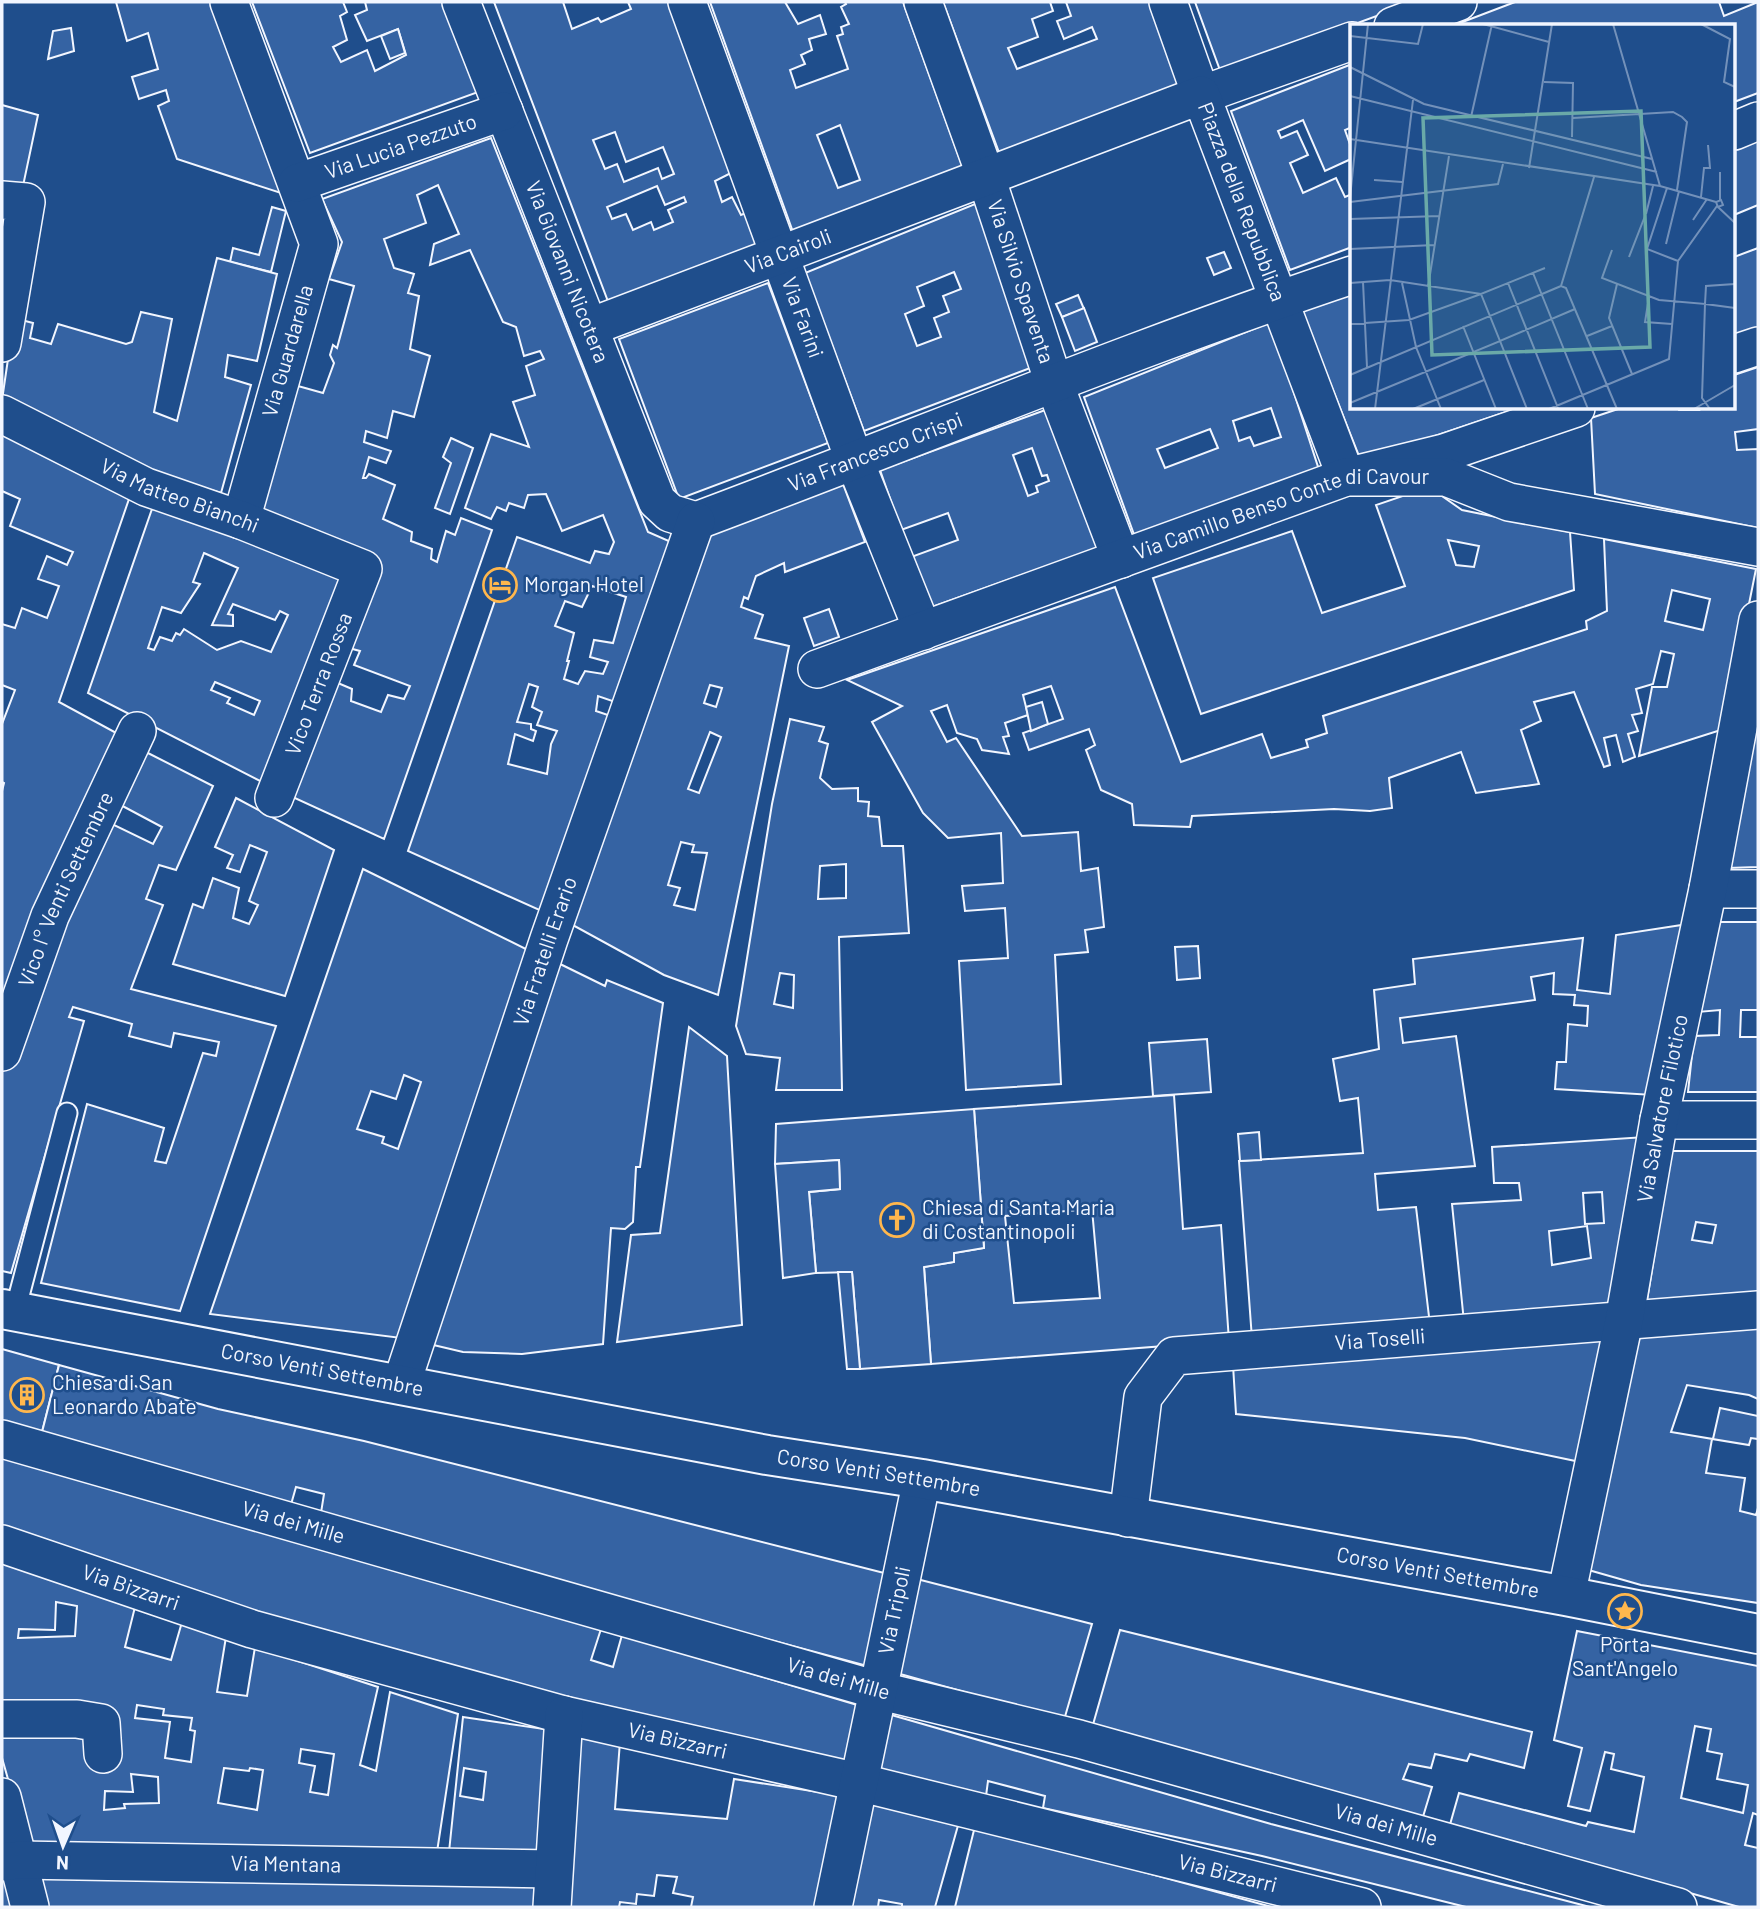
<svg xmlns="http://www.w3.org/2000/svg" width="1760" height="1909" font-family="Barlow,sans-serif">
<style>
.building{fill:#3563a3;stroke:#f2f6ff;stroke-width:2;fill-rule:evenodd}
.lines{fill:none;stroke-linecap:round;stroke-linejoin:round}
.service-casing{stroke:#f2f6ff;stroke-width:23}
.minor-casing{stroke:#f2f6ff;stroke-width:40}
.tertiary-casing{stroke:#f2f6ff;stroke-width:42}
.service{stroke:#1f4e8c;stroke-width:19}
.minor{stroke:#1f4e8c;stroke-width:37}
.tertiary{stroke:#1f4e8c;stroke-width:38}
.labels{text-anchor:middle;stroke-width:5;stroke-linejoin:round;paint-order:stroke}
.street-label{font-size:21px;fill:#f2f6ff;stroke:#1f4e8c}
.poi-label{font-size:21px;fill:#f2f6ff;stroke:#1f4e8c;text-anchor:start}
.inset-road{fill:none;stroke:#7391ba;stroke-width:2}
.view{fill:#6aa9a8;fill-opacity:0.15;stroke:#6aa9a8;stroke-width:3.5}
.inset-edge{fill:none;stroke:#f2f6ff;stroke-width:3.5}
</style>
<rect width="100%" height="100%" fill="#1f4e8c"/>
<g class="building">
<path d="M116 2H212L284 194 177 159 158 106 169 101 166 90 139 99 132 77 158 69 148 33 127 41Z"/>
<path d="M252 2H343L347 12 340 16 347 40 333 47 341 62 367 50 375 71 406 55 398 29 367 41 355 15 367 10 365 2H447L481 91 310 153Z"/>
<path d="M494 2H563L572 29 598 18 601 22 631 9 628 2H668L731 173 715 181 722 202 732 197 741 215 748 212 758 248 609 304ZM615 132 626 162 663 147 674 174 662 179 658 168 624 182 617 164 605 169 593 140ZM657 186 665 205 684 197 686 202 668 210 673 222 654 230 651 222 633 230 626 214 612 219 607 207Z"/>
<path d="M710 2H785L798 24 820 15 826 34 809 39 812 50 801 55 805 64 790 70 796 88 848 69 837 36 843 34 841 27 849 24 841 7 846 4 845 2H903L963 168 793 232ZM840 125 860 180 838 188 817 135Z"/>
<path d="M943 2H1050L1053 11 1032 19 1038 37 1008 48 1017 69 1097 39 1092 27 1064 39 1057 21 1071 16 1066 2H1156L1187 85 1000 155Z"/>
<path d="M1195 2H1402L1404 6 1221 73Z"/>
<path d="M1515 2H1719L1724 16 1758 2V93L1734 102V26H1452Z"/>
<path d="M71 28 74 51 48 59 53 31Z"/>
<path d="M398 29 405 53 390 59 381 36Z"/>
<path d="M1352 64V127L1345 130 1352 150V162L1351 159 1325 171 1303 120 1278 131 1281 138 1297 131 1308 155 1290 163 1303 193 1336 178 1345 197 1352 194V247L1290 270 1231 111Z"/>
<path d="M2 105 38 115 23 186 2 184Z"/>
<path d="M491 138 648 532 678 545 621 704 598 696 596 711 617 718 546 913 408 851 517 537 590 563 595 551 609 554 614 542 603 515 562 531 546 494 528 495 524 508 509 503 506 511 497 507 491 519 465 508 491 434 529 447 513 402 535 395 526 366 544 359 540 351 524 356 516 327 503 322 470 250 430 265 434 244 459 234 438 185 417 195 426 223 384 239 394 268 414 274 408 293 419 296 410 349 430 356 414 417 393 411 387 438 366 431 364 442 391 451 386 463 369 457 363 478H366L369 474 395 485 383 519 412 532 411 541 432 549 431 559 437 562 446 531 455 535 461 518 492 530 384 839 286 794 331 680 352 689 351 701 381 712 388 695 404 699 410 686 354 665 360 651 345 647 377 559 261 510 298 386 323 393 334 363 330 355 333 345 337 348 354 286 329 279 342 242 322 199ZM592 586 626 597 613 643 594 640 590 657 608 662 603 674 585 671 578 684 564 679 569 661H567L574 633 555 626 565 601 582 607ZM529 684 538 687 532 707 542 712 537 725 557 731 551 744 547 774 508 764 515 734 533 741 536 731 531 729V724L517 722Z"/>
<path d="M1758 140V205L1734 215V149Z"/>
<path d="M980 202 1033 367 864 431 805 273ZM954 272 961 289 943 296 949 312 934 318 941 337 917 346 905 314 924 306 917 287Z"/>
<path d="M272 207 286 211 271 272 230 262 233 248 259 255Z"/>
<path d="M1758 248V328L1734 335V257Z"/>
<path d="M1224 252 1231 268 1214 275 1207 258Z"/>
<path d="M217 258 277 274 257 361 228 355 225 377 251 385 221 493 162 475 2 400 14 318 33 323 30 338 51 344 58 324 126 344 132 342 141 312 172 319 154 412 177 421Z"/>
<path d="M768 283 828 443 679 499 619 339Z"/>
<path d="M1352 288V408H1518L1361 461 1300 307Z"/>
<path d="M1078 295 1084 309 1062 317 1056 304Z"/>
<path d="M1084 308 1097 342 1075 351 1062 317Z"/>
<path d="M1271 322 1321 476 1136 540 1084 397ZM1271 408 1281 437 1254 446 1250 437 1239 441 1233 421ZM1210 429 1218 448 1165 468 1157 449Z"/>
<path d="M1758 367V429L1735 432 1737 450 1758 449V528L1595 494 1591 418 1621 408H1678L1679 410H1699L1698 408H1734V375Z"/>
<path d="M1048 409 1098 548 929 608 911 557 958 540 948 513 901 530 880 470ZM1032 448 1042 476 1047 475 1049 481 1036 486 1038 492 1028 496 1013 455Z"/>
<path d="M2 430 129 499 59 702 120 735 2 1028V791L4 783 2 782V724L15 690 2 685V624L15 628 22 608 47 618 59 586 38 579 47 556 67 565 73 552 10 526 20 499 2 491Z"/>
<path d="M451 438 473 448 450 514 435 508 451 463 443 457Z"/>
<path d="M843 484 865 542 785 572 784 563 756 576 748 599 744 597 741 607 763 615 755 638 789 646 718 995 664 975 569 923 708 535ZM710 685 722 688 716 707 704 703ZM710 732 721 737 699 793 688 789ZM681 842 694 845 692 852 707 853 695 910 674 905 680 888 668 885Z"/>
<path d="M1429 487 1462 510 1570 532 1574 590 1201 714 1153 578 1292 531 1322 613 1405 586 1376 505ZM1448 540 1479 546 1474 567 1456 565Z"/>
<path d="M152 509 185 515 353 580 270 786 88 693ZM204 553 238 568 212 625 233 626V615L228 614 233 604 275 620 280 611 288 615 271 652 241 641 217 650 184 629 180 635 176 633 172 641 160 637 154 650 148 648 162 607 181 613 200 584 193 582ZM215 682 260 701 254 715 227 703 230 698 211 690Z"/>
<path d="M1604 539 1756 569 1724 729 1639 756 1652 687H1667L1674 654 1661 651 1653 684 1636 689 1642 713 1632 715 1638 731 1628 734 1635 757 1623 762 1616 735 1604 738 1610 765 1604 767 1574 692 1534 702 1541 721 1521 730 1539 784 1476 793 1461 752 1389 778 1392 808 1370 811 1334 809 1192 816 1190 827 1134 825 1132 804 1101 790 1086 750 1095 745 1089 729 1029 750 1023 733 1063 719 1051 686 1023 695 1028 715 1005 723 1009 736 1003 737 1009 754 982 750 977 739 957 733 947 705 931 711 947 742 956 738 1022 836 1078 832 1081 871 1098 868 1104 927 1085 930 1088 952 1055 955 1061 1084 966 1090 959 961 1008 958 1005 908 965 911 962 886 1003 883 1001 833 948 838 923 813 872 722 902 706 847 680 1115 587 1181 762 1262 734 1271 758 1308 747 1306 740 1327 733 1323 716 1587 629 1586 621 1607 611ZM1672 590 1710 599 1703 630 1665 621Z"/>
<path d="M829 609 839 637 814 646 804 618Z"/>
<path d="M1758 701V867L1728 868Z"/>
<path d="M1042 702 1048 724 1031 731 1026 707Z"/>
<path d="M790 719 824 727 819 741 828 744 820 778 832 789 858 788V801L869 802 868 816 879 817 882 846H903L909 933 839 937 842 1090H776L780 1058 746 1054 736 1026 772 804ZM846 864V898L818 899 820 866ZM780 973 794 975 793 1008 774 1004Z"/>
<path d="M142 750 213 786 176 870 159 865 146 899 163 905 131 989 276 1026 180 1311 41 1283 87 1104 164 1128 155 1161 166 1163 203 1053 216 1056 219 1042 174 1033 171 1047 129 1036 132 1024 73 1007 69 1017 84 1021 11 1273 2 1271V1060L106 821 153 844 162 827 115 802Z"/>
<path d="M236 798 334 850 285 996 173 964 193 904 203 908 213 878 239 888 233 918 249 924 258 905 249 901 267 852 250 845 240 872 227 868 233 855 215 847Z"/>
<path d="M363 869 532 952 401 1338 210 1314ZM404 1075 421 1082 398 1149 382 1143 384 1137 357 1129 371 1091 396 1099Z"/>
<path d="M1715 922H1758V1010H1741L1740 1037H1758V1092H1688L1694 1036 1719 1035 1720 1010 1698 1012Z"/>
<path d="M1688 924 1653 1095 1555 1089 1557 1062H1566L1568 1024 1587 1026 1588 1006 1574 1005 1575 995 1553 994 1554 973 1531 977 1535 1000 1400 1018 1403 1043 1456 1036 1475 1166 1375 1174 1378 1210 1416 1207 1430 1325 1252 1339 1239 1161 1363 1153 1358 1098 1340 1101 1333 1059 1379 1049 1374 990 1415 984 1413 959 1583 938 1577 990 1610 994 1616 935Z"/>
<path d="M1198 946 1200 978 1177 980 1175 947Z"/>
<path d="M554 961 605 986 607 980 663 1003 640 1167H636L633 1222 625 1229 611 1228 603 1344 522 1354 463 1352 425 1343Z"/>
<path d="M689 1027 727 1056 742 1325 617 1342 631 1235 660 1233Z"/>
<path d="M1207 1039 1211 1092 1153 1096 1149 1043Z"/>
<path d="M1174 1095 1183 1229 1221 1225 1229 1341 931 1364 924 1267 954 1262V1253L984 1248 974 1109ZM1092 1209 1100 1298 1014 1303 1005 1216Z"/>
<path d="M974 1109 984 1248 954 1253V1262L924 1267 931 1364 860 1369 852 1272 816 1273 809 1192 840 1189 839 1160 775 1164 776 1124Z"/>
<path d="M1259 1132 1261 1160 1240 1161 1238 1134Z"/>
<path d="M1645 1137 1616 1312 1464 1322 1452 1204 1521 1200 1519 1183H1494L1492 1147ZM1602 1192 1604 1223 1585 1224 1583 1193ZM1587 1226 1591 1258 1552 1265 1549 1231Z"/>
<path d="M1671 1151H1758V1297L1646 1307ZM1696 1222 1716 1225 1712 1243 1692 1240Z"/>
<path d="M839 1160 840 1189 809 1192 816 1273 783 1278 775 1164Z"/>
<path d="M838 1272H852L860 1369H847Z"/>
<path d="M1758 1323V1399L1749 1395 1687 1385 1671 1432 1713 1439 1720 1408 1758 1416V1439L1751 1438 1749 1445 1712 1439 1706 1473 1745 1478 1740 1511 1756 1515 1758 1508V1603L1641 1585 1585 1569 1634 1332Z"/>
<path d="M1607 1338 1585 1463 1465 1438 1236 1414 1233 1365Z"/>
<path d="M2 1349 59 1365 41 1436 2 1424Z"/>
<path d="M59 1365 218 1409 364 1441 892 1575 871 1667 320 1519 324 1494 296 1487 290 1508 41 1436Z"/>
<path d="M2 1446 601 1629 591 1660 613 1667 622 1635 864 1707 851 1767 416 1662 2 1532Z"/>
<path d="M2 1554 137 1599 125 1647 171 1660 182 1622 226 1637 217 1692 247 1696 255 1647 378 1687 360 1765 376 1771 390 1692 458 1714 437 1852 27 1846 2 1758V1729L113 1730 2 1707ZM56 1602 77 1606 75 1636 18 1638 19 1629 55 1630ZM137 1705 164 1709 163 1715 192 1718 190 1730 195 1731 191 1762 165 1758 170 1722 135 1718ZM301 1749 334 1754 328 1795 310 1792 315 1766 299 1763ZM224 1768 249 1771 250 1768 263 1770 257 1810 218 1803ZM131 1774 158 1777 159 1803 124 1804 125 1808 104 1810 105 1791 133 1792Z"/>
<path d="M913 1578 1092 1624 1064 1720 893 1672Z"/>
<path d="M1120 1630 1532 1732 1524 1768 1470 1754 1467 1761 1435 1754 1431 1768 1409 1764 1403 1779 1432 1787 1422 1820 1092 1728Z"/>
<path d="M1577 1631 1758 1666V1815L1753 1813 1745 1845 1758 1848V1907H1739L1578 1861 1449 1828 1459 1793 1586 1826 1588 1822 1634 1832 1644 1777 1611 1769 1614 1754 1605 1752 1590 1811 1568 1806 1582 1748 1554 1740ZM1695 1726 1711 1729 1707 1751 1722 1754 1717 1779 1748 1785 1743 1813 1681 1798Z"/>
<path d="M888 1714 1271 1824 1590 1907H1466L1262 1856 1043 1808 1045 1796 988 1781 986 1796 874 1769Z"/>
<path d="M463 1717 551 1730 543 1851 449 1852ZM464 1768 486 1772 483 1800 460 1796Z"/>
<path d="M576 1733 620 1741 615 1809 727 1819 734 1779 844 1796 823 1907H691L693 1897 673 1893 677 1877 657 1875 654 1896 637 1894 636 1904 620 1902 619 1907H566Z"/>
<path d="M867 1799 959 1822 935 1907H902V1904L879 1900 878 1907H843Z"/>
<path d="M975 1826 1272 1907H955Z"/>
<path d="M30 1873 541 1882 540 1907H39Z"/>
<path d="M2 1874 15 1907H2Z"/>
</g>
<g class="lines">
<g class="service-casing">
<path id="service" d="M15 1311 67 1113"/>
</g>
<g class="minor-casing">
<g id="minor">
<path d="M229 2 319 244 241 520"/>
<path id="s1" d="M461 2 657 501 670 513 696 521"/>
<path id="s2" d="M687 2 855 462 923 631"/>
<path id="s3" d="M923 2 986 177 1054 383 1121 559"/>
<path d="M1168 2 1201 95 1352 41"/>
<path d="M1393 26 1458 2"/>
<path d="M1734 131 1758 121"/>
<path id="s4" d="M297 183 504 111"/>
<path d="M2 200 26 202 2 343"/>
<path id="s5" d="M590 327 1201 95 1346 477 1444 453 1576 408"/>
<path d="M1734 354 1758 346"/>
<path id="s6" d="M2 414 146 487 241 520 363 569 274 798"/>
<path id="s7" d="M696 521C915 439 1131 349 1352 275"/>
<path id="s8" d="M817 669 1346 477H1446L1509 502 1758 547"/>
<path d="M1708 889H1758"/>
<path id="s9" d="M2 1052 50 916 137 731"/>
<path d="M1659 1120H1758"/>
<path id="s10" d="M401 1385 549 939 696 521"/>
<path id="s11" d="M2 1439 877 1690 1079 1739 1678 1907"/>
<path id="s12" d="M1128 1518 1143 1397 1174 1356 1758 1310"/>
<path id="s13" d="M2 1544 252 1629 564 1715 858 1782 1362 1907"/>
<path id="s14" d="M1566 1596 1624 1321 1659 1120 1708 889 1758 620"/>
<path d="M2 1719H77L101 1723 103 1754"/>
<path d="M2 1797 30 1907"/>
<path id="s15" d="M2 1862 19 1860 553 1869"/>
<path d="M552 1907 564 1715"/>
<path id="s16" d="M833 1907 922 1479"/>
</g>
</g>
<g class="tertiary-casing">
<g id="tertiary">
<path id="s17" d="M2 1309 767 1455 922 1479 1566 1596 1758 1634"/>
</g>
</g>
<use href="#service" class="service"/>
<use href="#minor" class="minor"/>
<use href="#tertiary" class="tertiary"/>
</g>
<defs>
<g id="hotel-ring" transform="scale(1.75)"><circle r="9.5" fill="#1f4e8c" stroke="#ffb74d" stroke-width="1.5"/><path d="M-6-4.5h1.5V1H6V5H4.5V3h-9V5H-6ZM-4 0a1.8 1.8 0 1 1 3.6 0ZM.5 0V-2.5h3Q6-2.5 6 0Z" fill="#ffb74d"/></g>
<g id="church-ring" transform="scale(1.75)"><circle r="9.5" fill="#1f4e8c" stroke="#ffb74d" stroke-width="1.5"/><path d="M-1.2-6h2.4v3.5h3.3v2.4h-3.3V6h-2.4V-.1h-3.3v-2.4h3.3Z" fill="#ffb74d"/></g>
<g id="building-ring" transform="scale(1.75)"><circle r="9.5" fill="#1f4e8c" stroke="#ffb74d" stroke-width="1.5"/><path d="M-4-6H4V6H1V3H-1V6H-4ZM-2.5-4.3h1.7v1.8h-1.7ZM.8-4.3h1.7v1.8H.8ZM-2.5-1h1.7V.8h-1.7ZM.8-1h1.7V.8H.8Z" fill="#ffb74d"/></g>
<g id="sight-ring" transform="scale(1.75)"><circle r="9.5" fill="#1f4e8c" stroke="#ffb74d" stroke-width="1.5"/><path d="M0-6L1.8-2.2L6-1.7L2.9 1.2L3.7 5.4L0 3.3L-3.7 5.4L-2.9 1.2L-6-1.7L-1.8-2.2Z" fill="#ffb74d"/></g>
</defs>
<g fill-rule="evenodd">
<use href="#hotel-ring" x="500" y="585"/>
<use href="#church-ring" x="897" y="1220"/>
<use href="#building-ring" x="27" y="1395"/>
<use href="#sight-ring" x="1625" y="1611"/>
</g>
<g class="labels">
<g class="street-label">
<text dy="7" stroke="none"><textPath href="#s4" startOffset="110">Via Lucia Pezzuto</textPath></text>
<text dy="7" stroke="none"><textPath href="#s5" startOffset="768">Piazza della Repubblica</textPath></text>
<text dy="7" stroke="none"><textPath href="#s5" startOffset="212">Via Cairoli</textPath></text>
<text dy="7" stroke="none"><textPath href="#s1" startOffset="290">Via Giovanni Nicotera</textPath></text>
<text dy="7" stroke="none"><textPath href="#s3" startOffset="296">Via Silvio Spaventa</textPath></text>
<text dy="7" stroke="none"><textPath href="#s2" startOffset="336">Via Farini</textPath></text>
<text transform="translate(288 351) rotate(-74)" y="7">Via Guardarella</text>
<text dy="7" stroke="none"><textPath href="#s7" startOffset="192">Via Francesco Crispi</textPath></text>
<text dy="7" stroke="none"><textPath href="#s6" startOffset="196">Via Matteo Bianchi</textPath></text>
<text dy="7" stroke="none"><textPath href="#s8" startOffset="492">Via Camillo Benso Conte di Cavour</textPath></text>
<text transform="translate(319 684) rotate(-69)" y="7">Vico Terra Rossa</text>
<text dy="7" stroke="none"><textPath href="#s9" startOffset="175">Vico I° Venti Settembre</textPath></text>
<text dy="7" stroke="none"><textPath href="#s10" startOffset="457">Via Fratelli Erario</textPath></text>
<text dy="7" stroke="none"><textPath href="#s14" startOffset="497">Via Salvatore Filotico</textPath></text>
<text dy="7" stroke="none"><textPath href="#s12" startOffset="380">Via Toselli</textPath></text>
<text dy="7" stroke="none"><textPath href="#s17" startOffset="326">Corso Venti Settembre</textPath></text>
<text dy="7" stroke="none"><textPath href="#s17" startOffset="892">Corso Venti Settembre</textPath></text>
<text dy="7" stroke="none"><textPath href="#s11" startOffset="303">Via dei Mille</textPath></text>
<text dy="7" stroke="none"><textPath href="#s17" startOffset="1460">Corso Venti Settembre</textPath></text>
<text dy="7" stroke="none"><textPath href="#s13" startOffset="136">Via Bizzarri</textPath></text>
<text dy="7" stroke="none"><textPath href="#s16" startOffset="303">Via Tripoli</textPath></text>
<text dy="7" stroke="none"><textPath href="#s11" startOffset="870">Via dei Mille</textPath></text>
<text dy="7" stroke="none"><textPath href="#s13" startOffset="704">Via Bizzarri</textPath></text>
<text dy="7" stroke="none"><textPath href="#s11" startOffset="1437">Via dei Mille</textPath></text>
<text dy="7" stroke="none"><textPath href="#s15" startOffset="284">Via Mentana</textPath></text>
<text dy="7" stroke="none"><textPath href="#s13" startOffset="1270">Via Bizzarri</textPath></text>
</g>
<g class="poi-label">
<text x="524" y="592">Morgan Hotel</text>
<text x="922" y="1215">Chiesa di Santa Maria<tspan x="922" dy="24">di Costantinopoli</tspan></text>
<text x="52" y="1390">Chiesa di San<tspan x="52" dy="24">Leonardo Abate</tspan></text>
<text x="1625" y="1652" text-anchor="middle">Porta<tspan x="1625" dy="24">Sant'Angelo</tspan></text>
</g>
</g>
<g transform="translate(1350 24)">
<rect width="385" height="385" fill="#1f4e8c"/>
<path class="inset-road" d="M133 0 199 18M263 0 310 162M351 0 380 15 374 58 385 63M0 12 68 20 73 0M0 43 74 80 302 135M194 58 223 59 222 113M0 72 307 148M121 93 142 0M223 94 323 88 332 93 337 98 327 166M0 115 310 162 366 178M179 144 202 0M24 156 52 158M317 164 297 225 328 237M351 173 354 144H360L358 121M0 174 18 0M370 176V148M371 176 373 181 368 183 366 178ZM0 178 148 160 153 140M368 183 385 199M296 190 303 162M0 195 89 192M343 196 357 175M316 220 329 167M0 225 84 221M262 226 252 254 309 276 355 280 356 262 385 260M279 233 295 192M183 249 238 385M13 258 17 343M0 259 40 256 131 270 195 244M52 259 66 323 91 385M158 259 208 384M267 260 259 294 282 350M211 262 216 264 267 385M211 262 244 153M78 263 99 132M299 273 295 298 322 300M0 300 59 296 131 270 150 317 225 285M113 302 146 385M237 312 262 302M0 351 211 262M0 379 150 317 177 385M25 385 63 76M63 385 134 356M199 385 319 335 328 237 367 182M344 385 385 361M360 385 352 374 355 280 385 284"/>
<path class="view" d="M291 87 300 323 82 331 73 94Z"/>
<rect width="385" height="385" class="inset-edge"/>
</g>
<rect width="1760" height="1909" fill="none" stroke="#f2f6ff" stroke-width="7"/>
<g transform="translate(63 1846) rotate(182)" stroke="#1f4e8c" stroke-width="5" paint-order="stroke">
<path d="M0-5L12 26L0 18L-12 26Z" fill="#f2f6ff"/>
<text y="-10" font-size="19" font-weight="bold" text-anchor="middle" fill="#f2f6ff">N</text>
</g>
</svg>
